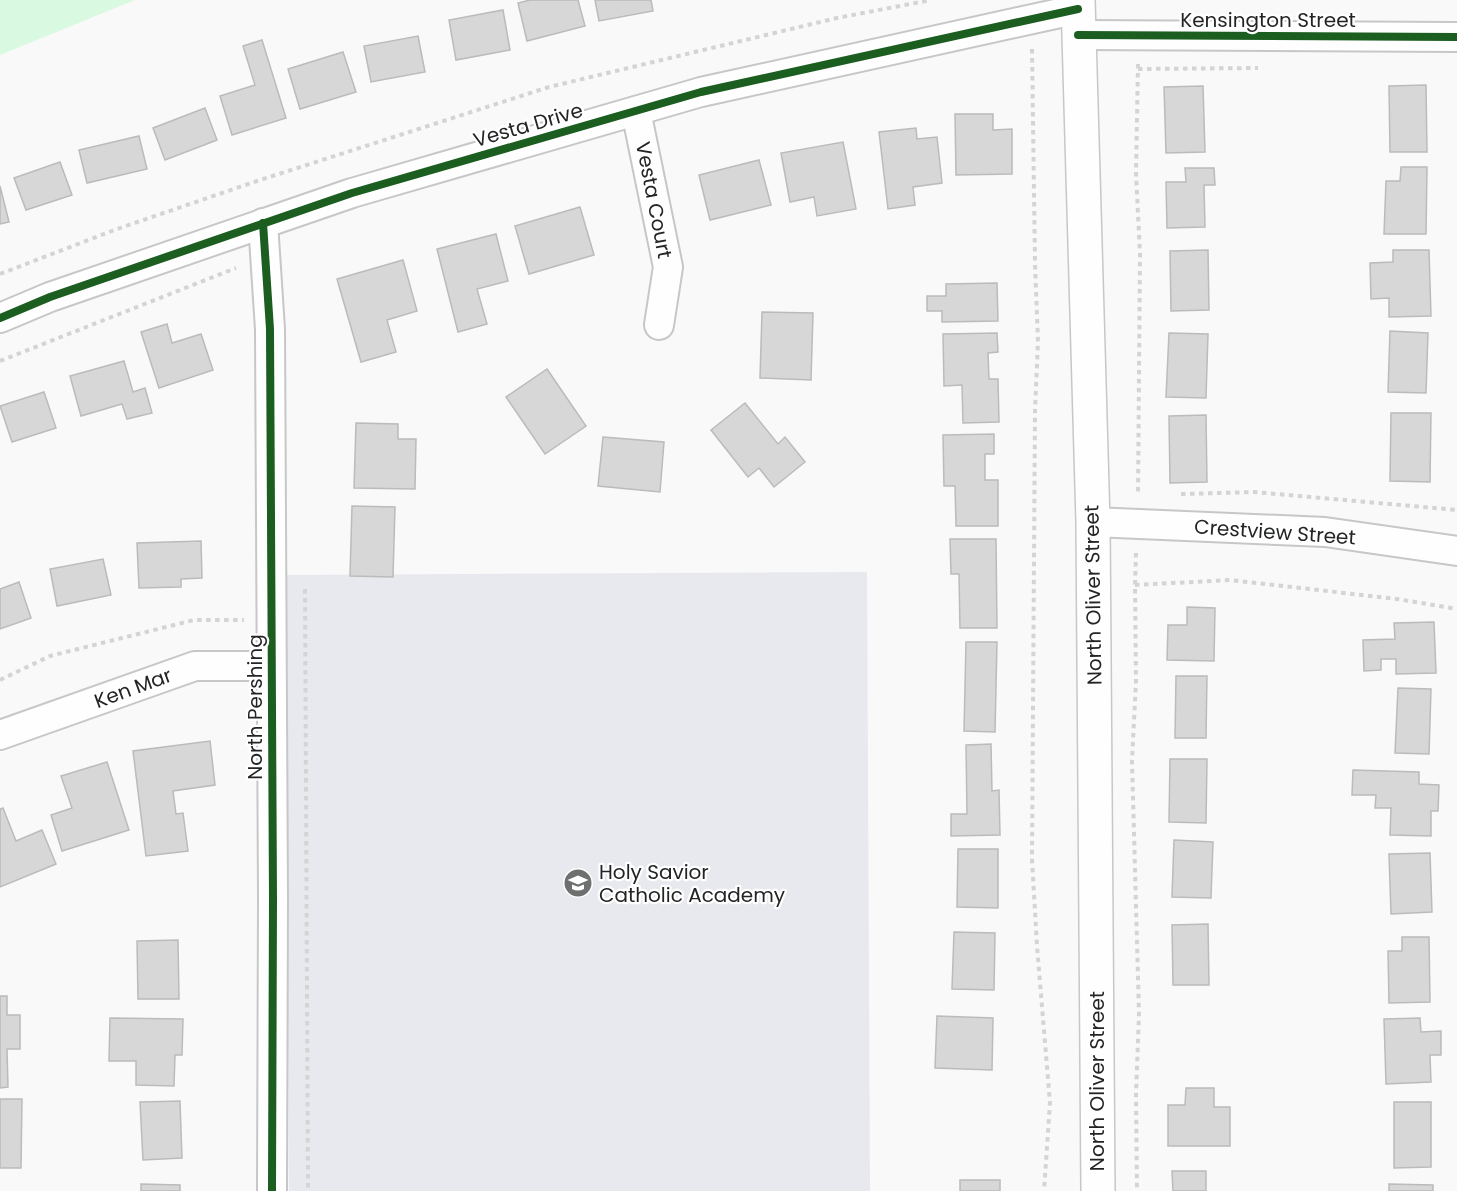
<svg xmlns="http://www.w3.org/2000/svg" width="1457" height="1191" font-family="Poppins,sans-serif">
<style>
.built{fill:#e8e9ee}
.green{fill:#d9fae0}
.building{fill:#d7d7d7;stroke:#bbb;stroke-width:1.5}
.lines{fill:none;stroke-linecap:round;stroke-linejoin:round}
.minor-casing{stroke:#c7c7c8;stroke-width:32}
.secondary-casing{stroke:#c7c7c8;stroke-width:36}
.path{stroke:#d4d4d4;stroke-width:4;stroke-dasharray:4.5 4.5;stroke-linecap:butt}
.minor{stroke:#fefefe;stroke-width:28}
.secondary{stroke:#fefefe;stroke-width:33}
.cycleway-casing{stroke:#fff;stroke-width:11}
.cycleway{stroke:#1b5e20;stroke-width:8}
.labels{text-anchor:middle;stroke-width:4.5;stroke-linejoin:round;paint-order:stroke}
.street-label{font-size:20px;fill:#232424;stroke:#fff}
.poi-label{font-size:20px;fill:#232424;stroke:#fff;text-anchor:start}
</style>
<rect width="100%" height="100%" fill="#f9f9f9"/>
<path class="built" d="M867 572 870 1191H289L285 575Z"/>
<path class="green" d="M0 0H135L0 55Z"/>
<g class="building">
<path d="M530 0H578L585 26 527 41 518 3Z"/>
<path d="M595 0H651L653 11 599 21Z"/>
<path d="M503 10 510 50 456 60 449 20Z"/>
<path d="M418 36 425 72 371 82 364 46Z"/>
<path d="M262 40 286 118 232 135 220 96 255 85 243 46Z"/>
<path d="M343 52 356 92 300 109 288 69Z"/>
<path d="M1426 85 1427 152H1390L1389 86Z"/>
<path d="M1203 86 1205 152 1166 153 1164 87Z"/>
<path d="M205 108 217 140 165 160 153 128Z"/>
<path d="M955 114H993V130L1012 129V174L956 175Z"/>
<path d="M916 128 917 139 937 137 942 183 913 187 915 205 888 209 879 132Z"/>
<path d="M139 136 147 169 87 183 79 150Z"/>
<path d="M843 142 856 209 817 216 814 197 790 202 781 153Z"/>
<path d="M759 160 771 205 710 220 699 175Z"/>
<path d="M60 162 72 195 26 210 14 178Z"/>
<path d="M1401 167H1427L1426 234H1384L1386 181H1400Z"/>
<path d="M1185 168H1214L1215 185H1204L1205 227 1167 228 1166 182H1186Z"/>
<path d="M0 186 9 222 0 224Z"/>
<path d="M580 207 594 255 529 274 515 226Z"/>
<path d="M496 234 508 281 477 289 487 324 458 332 437 249Z"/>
<path d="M1208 250 1209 310 1171 311 1170 251Z"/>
<path d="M1393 250H1429L1431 316 1389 317V298L1371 299 1370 263 1393 262Z"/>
<path d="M403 260 417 311 387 320 396 352 361 362 337 279Z"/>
<path d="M997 283 998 321 942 322V311H927V296H946V284Z"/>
<path d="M762 312 813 313 811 380 760 378Z"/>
<path d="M167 324 172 343 201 334 213 370 159 388 141 332Z"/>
<path d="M1390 331 1428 333 1426 393 1388 392Z"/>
<path d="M997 333 998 352 988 353 989 379H998L999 422 963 423 962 385 944 386 943 334Z"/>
<path d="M1169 333 1208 334 1206 398 1166 397Z"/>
<path d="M124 361 133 392 145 388 152 413 127 419 122 404 81 416 70 376Z"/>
<path d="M547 369 586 426 545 454 506 397Z"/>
<path d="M44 392 56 428 12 442 0 406Z"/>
<path d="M745 403 778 444 785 437 805 462 774 487 759 468 748 477 711 430Z"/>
<path d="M1391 413H1431L1430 482 1390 481Z"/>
<path d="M1206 415 1207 482 1170 483 1169 416Z"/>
<path d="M356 423 398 424V439H416L415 489 354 488Z"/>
<path d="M994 434V454H985V480H998V526H956L955 486H944L943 435Z"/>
<path d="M603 437 664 442 660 492 598 486Z"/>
<path d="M352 506 395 507 393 577 350 576Z"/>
<path d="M950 539H996L997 628H960L959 574H951Z"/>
<path d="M201 541 202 578 181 579V587L139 588 137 543Z"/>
<path d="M103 559 111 595 57 606 50 569Z"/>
<path d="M19 582 31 618 0 629V589Z"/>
<path d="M1187 607 1215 608 1214 661 1167 660 1168 625H1187Z"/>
<path d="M1434 622 1436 673 1396 674V659H1381V670L1364 671 1363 640 1395 639 1394 623Z"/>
<path d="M966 642H997L995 732 964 731Z"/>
<path d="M1176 676H1207L1206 738H1175Z"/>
<path d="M1398 688 1431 689 1429 754 1395 753Z"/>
<path d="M210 741 215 785 173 791 176 814 183 813 188 851 146 856 133 751Z"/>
<path d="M991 744 992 791 999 790 1000 835 951 836V814H967L966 745Z"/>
<path d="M1170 759H1207L1206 823 1169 822Z"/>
<path d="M107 762 129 830 62 851 51 815 72 808 61 776Z"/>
<path d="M1353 770 1419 772V784L1439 785 1438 811H1431V836L1390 835 1391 808H1375L1376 795H1352Z"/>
<path d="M3 808 16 841 42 830 56 864 0 887V809Z"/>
<path d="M1174 840 1213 842 1211 898 1172 897Z"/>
<path d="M958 849H998V908L957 907Z"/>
<path d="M1430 853 1432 912 1391 914 1389 854Z"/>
<path d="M1208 924 1209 985H1173L1172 925Z"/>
<path d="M954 932 995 933 994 990 952 989Z"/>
<path d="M1402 937H1429L1430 1002 1389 1003 1388 951H1402Z"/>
<path d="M178 940 179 999H138L137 941Z"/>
<path d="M0 996H7V1015H20V1049H7L8 1087 0 1088Z"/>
<path d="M937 1016 993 1018 992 1070 935 1068Z"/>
<path d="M110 1018 183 1019 182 1055H175L174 1086 136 1085V1061H109Z"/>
<path d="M1420 1018 1421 1032 1441 1031V1055H1430L1431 1082 1386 1084 1384 1019Z"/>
<path d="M1186 1088H1214V1107H1230V1146H1168V1105H1185Z"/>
<path d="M0 1099H22L21 1168H0Z"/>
<path d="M180 1101 182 1158 143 1160 140 1102Z"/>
<path d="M1394 1102H1431V1167L1394 1168Z"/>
<path d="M1172 1171H1206V1191H1173Z"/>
<rect x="960" y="1180" width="40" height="11"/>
<path d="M141 1184 180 1185V1191H141Z"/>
<path d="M1389 1184 1433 1185V1191H1389Z"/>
</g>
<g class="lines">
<g class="minor-casing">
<g id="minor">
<path d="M1078 35 1457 37"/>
<path d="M636 111 668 267 659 325"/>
<path d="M263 223 270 329 273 899 272 1191"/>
<path d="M0 318 50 297 352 193 701 92 1078 9"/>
<path d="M1093 522 1325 532 1457 551"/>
<path d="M0 735 195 666H271"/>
</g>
</g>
<g class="secondary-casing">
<path id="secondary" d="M1078 0 1093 522 1098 1191"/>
</g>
<g class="path">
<path d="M1032 49 1035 264 1038 342 1035 409 1032 859 1037 946 1050 1103 1044 1191"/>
<path d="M1138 64 1136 174 1140 254 1138 495"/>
<path d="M1138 69 1258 68"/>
<path d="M0 274 117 229 257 181 549 87 837 18 931 0"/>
<path d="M0 361 236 268"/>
<path d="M1181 494 1254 492 1457 510"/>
<path d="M1136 553 1135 585 1136 681 1132 761 1139 1014 1136 1094 1137 1191"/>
<path d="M1135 585 1230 580 1397 599 1457 609"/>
<path d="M305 589 308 1191"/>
<path d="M0 680 50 656 194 620H244"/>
</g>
<use href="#minor" class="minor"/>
<use href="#secondary" class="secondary"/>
<g class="cycleway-casing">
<g id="cycleway">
<path d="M1078 35 1457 37"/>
<path d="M263 223 270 329 273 899 272 1191"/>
<path d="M0 318 50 297 352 193 701 92 1078 9"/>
</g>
</g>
<use href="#cycleway" class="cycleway"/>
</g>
<defs>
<g id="school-disc" transform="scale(1.5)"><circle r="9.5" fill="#6e6f6f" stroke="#fff"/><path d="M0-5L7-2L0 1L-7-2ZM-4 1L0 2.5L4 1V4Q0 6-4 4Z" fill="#fff"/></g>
</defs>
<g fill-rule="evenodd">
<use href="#school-disc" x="578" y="883"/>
</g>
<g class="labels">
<g class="street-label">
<text x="1268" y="27">Kensington Street</text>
<text transform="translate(528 125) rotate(-16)" y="7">Vesta Drive</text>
<text transform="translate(654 200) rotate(79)" y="7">Vesta Court</text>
<text transform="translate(1275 532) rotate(4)" y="7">Crestview Street</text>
<text transform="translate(1093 595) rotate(-91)" y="7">North Oliver Street</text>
<text transform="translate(133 688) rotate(-20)" y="7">Ken Mar</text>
<text transform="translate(255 707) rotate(-90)" y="7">North Pershing</text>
<text transform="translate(1097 1081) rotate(-90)" y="7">North Oliver Street</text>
</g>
<g class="poi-label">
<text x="599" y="879">Holy Savior<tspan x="599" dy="23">Catholic Academy</tspan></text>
</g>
</g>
</svg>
